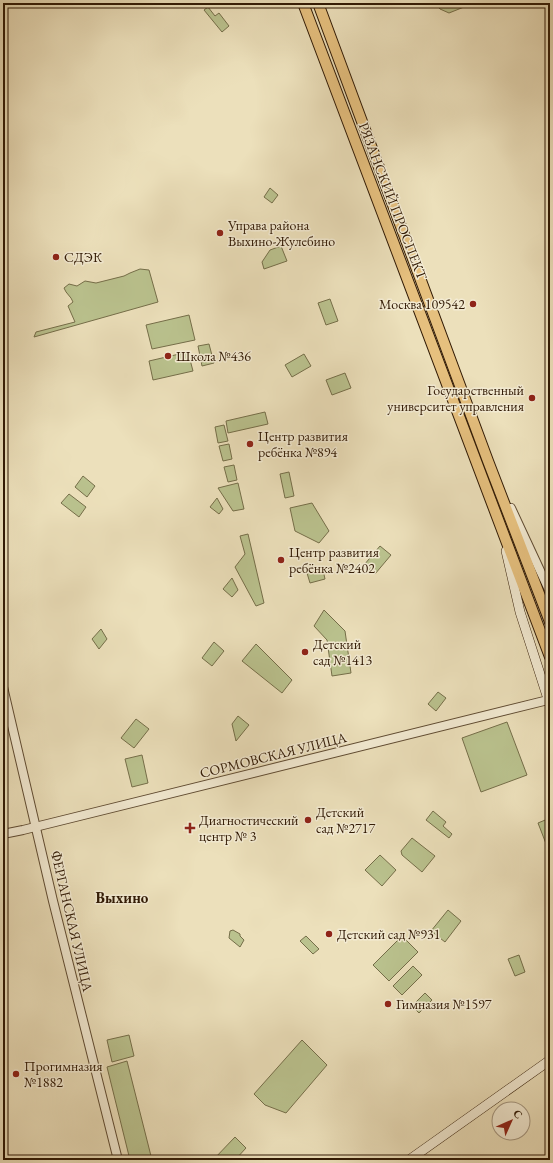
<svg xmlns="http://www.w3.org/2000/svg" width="553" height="1163" font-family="'EB Garamond',serif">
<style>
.green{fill:#bac28e;stroke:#756e49}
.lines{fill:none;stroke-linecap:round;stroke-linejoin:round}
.tertiary-casing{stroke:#5f4b32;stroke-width:10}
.secondary-casing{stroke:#301904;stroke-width:10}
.primary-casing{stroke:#301904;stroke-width:12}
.tertiary{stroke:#f3ebd3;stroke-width:8}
.secondary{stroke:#f3ebd3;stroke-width:9}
.primary{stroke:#e6c07e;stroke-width:10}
.poi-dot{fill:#8f2418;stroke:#f3ebd3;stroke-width:1.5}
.labels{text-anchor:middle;stroke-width:3;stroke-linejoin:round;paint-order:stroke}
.street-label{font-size:14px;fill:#301904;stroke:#f3ebd3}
.poi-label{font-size:14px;fill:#301904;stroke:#f3ebd3;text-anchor:start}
.neighbourhood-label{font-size:15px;font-weight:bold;fill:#301904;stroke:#f3ebd3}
</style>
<rect width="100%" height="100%" fill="#ece0bb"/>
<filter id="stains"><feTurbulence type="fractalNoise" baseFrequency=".005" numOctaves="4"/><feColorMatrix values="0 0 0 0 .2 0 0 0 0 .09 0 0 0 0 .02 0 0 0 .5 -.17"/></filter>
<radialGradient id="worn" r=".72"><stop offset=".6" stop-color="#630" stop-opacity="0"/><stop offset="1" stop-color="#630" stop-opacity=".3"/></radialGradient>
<g class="green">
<path d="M435 3H470L469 5 449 13 440 9Z"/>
<path d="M208 7 215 16 219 13 229 26 222 32 204 10Z"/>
<path d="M270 188 278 195 272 203 264 197Z"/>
<path d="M281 246 287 261 264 269 262 262 270 250Z"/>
<path d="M140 269 149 270 158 302 34 337 36 332 75 322 68 306 73 302C71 296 66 294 64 288L69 284 77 286 85 281 96 283 124 276 130 273Z"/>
<path d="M330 299 338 321 326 325 318 303Z"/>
<path d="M189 315 195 340 152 349 146 325Z"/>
<path d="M209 344 214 363 202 366 198 346Z"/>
<path d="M188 352 193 371 153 380 149 361Z"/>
<path d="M304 354 311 366 292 377 285 365Z"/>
<path d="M345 373 351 388 332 395 326 380Z"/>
<path d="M265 412 268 424 228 433 226 421Z"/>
<path d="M224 425 228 441 218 443 215 427Z"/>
<path d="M229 444 232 459 223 461 219 446Z"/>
<path d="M234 465 237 480 228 482 224 467Z"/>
<path d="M289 472 294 496 285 498 280 474Z"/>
<path d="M83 476 95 486 87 497 75 487Z"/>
<path d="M238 483 244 509 233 511 218 488Z"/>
<path d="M69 494 86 507 79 517 61 503Z"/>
<path d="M217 498 223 509 219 514 210 507Z"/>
<path d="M312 503 329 531 319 543 295 531 290 508Z"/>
<path d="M248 534 264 603 256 606 235 567 245 554 240 536Z"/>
<path d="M380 546 391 555 375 574 364 565Z"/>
<path d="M323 570 325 579 310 583 307 573Z"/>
<path d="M232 578 238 590 232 597 223 589Z"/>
<path d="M324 610 345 631 351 673 332 676 327 640 314 626Z"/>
<path d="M101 629 107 639 99 649 92 639Z"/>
<path d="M214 642 224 651 212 666 202 658Z"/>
<path d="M256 644 292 680 282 693 242 661Z"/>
<path d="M438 692 446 698 436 711 428 704Z"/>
<path d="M238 716 249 725 236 741 232 724Z"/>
<path d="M136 719 149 729 134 748 121 738Z"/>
<path d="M507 722 527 775 481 792 462 738Z"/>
<path d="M142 755 148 783 132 787 125 759Z"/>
<path d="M433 811 446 822 443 826 452 834 449 838 426 820Z"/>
<path d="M550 818V854L538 823Z"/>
<path d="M412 838 435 856 422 872 402 855 401 851Z"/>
<path d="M380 855 396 870 382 886 365 870Z"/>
<path d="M448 910 461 921 445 942 431 931Z"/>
<path d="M233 930 240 934V936L244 940 240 947 229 938 230 931Z"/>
<path d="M306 936 319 949 313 954 300 941Z"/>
<path d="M402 936 418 952 389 981 373 965Z"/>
<path d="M519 955 525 972 515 976 508 959Z"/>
<path d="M413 966 422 975 402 995 393 986Z"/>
<path d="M425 993 432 1000 419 1013 412 1006Z"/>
<path d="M129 1035 134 1056 112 1062 107 1040Z"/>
<path d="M302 1040 327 1065 286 1113 265 1105 254 1094Z"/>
<path d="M127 1061 152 1160H130L107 1067Z"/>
<path d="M235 1137 246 1148 235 1160H213Z"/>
</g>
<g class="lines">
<g class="tertiary-casing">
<g id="tertiary">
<path d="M511 508 550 592"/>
<path d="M3 687 53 901 118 1160"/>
<path d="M3 834 23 830 548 700"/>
</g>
</g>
<g class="secondary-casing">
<g id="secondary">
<path d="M506 551 520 612 550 705"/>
<path d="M409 1160 550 1060"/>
</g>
</g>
<g class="primary-casing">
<g id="primary">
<path d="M303 3 550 657"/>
<path d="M318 3 488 461 550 622"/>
</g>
</g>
<use href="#tertiary" class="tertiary"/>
<use href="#secondary" class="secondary"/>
<use href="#primary" class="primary"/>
</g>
<g class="poi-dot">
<circle cx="220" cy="233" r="4"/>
<circle cx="56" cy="257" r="4"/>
<circle cx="473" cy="304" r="4"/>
<circle cx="168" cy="356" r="4"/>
<circle cx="532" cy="398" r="4"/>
<circle cx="250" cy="444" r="4"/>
<circle cx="281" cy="560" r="4"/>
<circle cx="305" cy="652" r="4"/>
<circle cx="308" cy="820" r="4"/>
<path d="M188 822h4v4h4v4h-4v4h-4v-4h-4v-4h4z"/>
<circle cx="329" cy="934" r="4"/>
<circle cx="388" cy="1004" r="4"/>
<circle cx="16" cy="1074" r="4"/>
</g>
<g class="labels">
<g class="street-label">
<text transform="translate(393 201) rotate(69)" y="5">РЯЗАНСКИЙ ПРОСПЕКТ</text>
<text transform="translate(273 755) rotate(-14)" y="5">СОРМОВСКАЯ УЛИЦА</text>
<text transform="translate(72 921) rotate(77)" y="5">ФЕРГАНСКАЯ УЛИЦА</text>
</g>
<g class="poi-label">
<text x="228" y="230">Управа района<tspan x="228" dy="16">Выхино-Жулебино</tspan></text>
<text x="64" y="262">СДЭК</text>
<text x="465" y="309" text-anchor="end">Москва 109542</text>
<text x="176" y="361">Школа №436</text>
<text x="524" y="395" text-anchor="end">Государственный<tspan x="524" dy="16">университет управления</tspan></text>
<text x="258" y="441">Центр развития<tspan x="258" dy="16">ребёнка №894</tspan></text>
<text x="289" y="557">Центр развития<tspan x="289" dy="16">ребёнка №2402</tspan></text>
<text x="313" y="649">Детский<tspan x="313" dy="16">сад №1413</tspan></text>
<text x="316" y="817">Детский<tspan x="316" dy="16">сад №2717</tspan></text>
<text x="199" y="825">Диагностический<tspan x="199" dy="16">центр № 3</tspan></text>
<text x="337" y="939">Детский сад №931</text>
<text x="396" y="1009">Гимназия №1597</text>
<text x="24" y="1071">Прогимназия<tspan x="24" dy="16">№1882</tspan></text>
</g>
<g class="neighbourhood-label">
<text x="122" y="903">Выхино</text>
</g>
</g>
<rect width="553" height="1163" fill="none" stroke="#ece0bb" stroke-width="16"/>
<rect x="4" y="4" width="545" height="1155" fill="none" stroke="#301904" stroke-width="2"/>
<rect x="8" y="8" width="537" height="1147" fill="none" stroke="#301904"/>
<g transform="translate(511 1121) rotate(45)"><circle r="19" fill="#f3ebd3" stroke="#a59780"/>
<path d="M0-3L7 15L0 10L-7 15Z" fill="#8f2418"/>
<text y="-6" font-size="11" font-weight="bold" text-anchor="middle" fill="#301904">С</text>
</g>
<rect width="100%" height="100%" filter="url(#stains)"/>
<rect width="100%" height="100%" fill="url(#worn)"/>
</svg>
